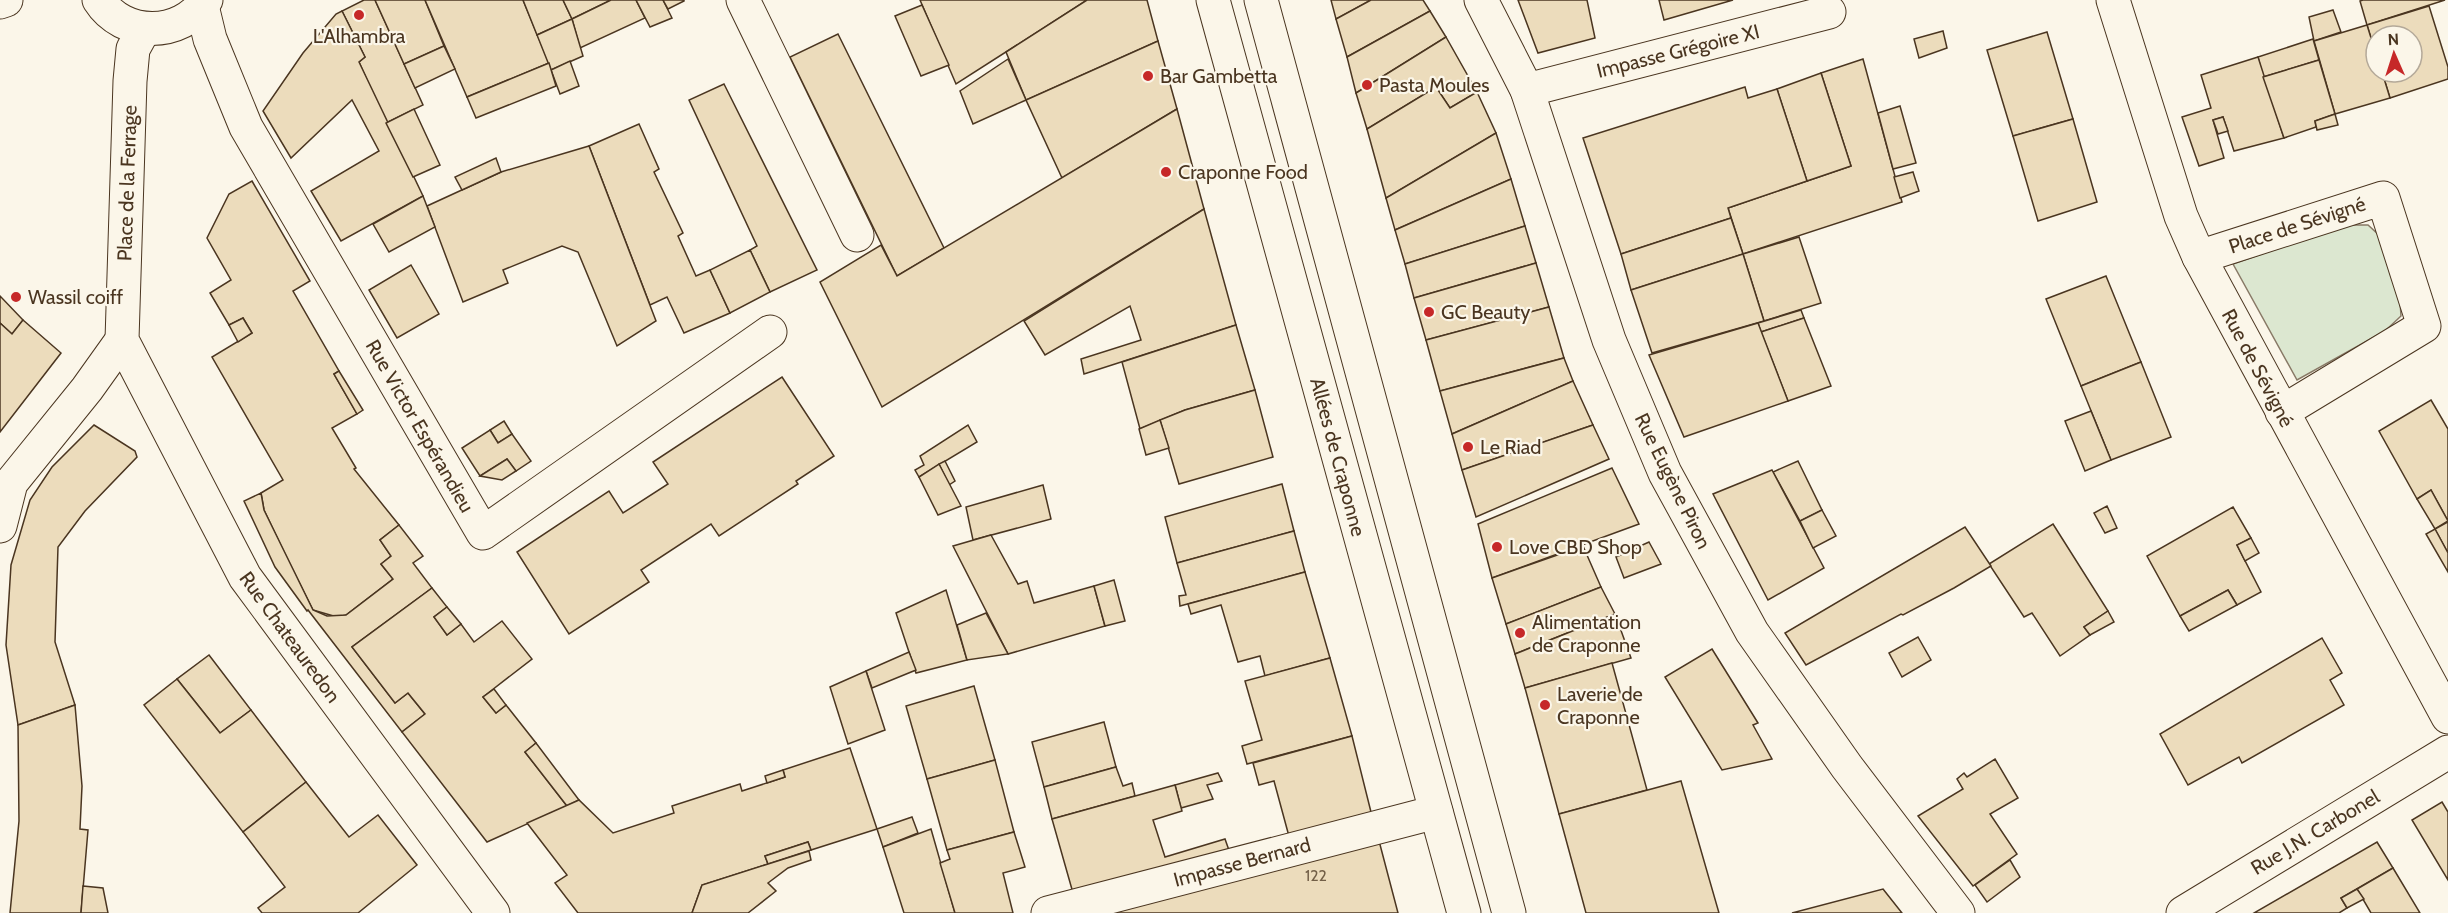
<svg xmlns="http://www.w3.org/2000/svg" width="2448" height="913" font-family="Cabin,sans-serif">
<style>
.green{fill:#dce7d0;stroke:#887966;stroke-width:1.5}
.building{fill:#ecdcbc;stroke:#4a3520;stroke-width:1.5}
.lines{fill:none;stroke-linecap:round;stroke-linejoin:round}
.minor-casing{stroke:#4a3520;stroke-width:35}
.major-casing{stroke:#4a3520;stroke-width:35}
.minor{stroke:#fbf6e9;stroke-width:33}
.major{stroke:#fbf6e9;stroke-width:33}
.poi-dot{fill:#c62828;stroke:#fbf6e9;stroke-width:2}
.labels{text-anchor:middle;stroke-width:4.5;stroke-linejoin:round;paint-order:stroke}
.number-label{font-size:16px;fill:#725f47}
.poi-label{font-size:20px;fill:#4a3520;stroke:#fbf6e9;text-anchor:start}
.street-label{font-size:20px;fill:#4a3520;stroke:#fbf6e9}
</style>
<rect width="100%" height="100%" fill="#fbf6e9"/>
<path class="green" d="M2344 225H2368L2380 236 2400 301 2401 316 2385 331 2297 380 2233 264Z"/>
<g class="building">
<path d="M364 0H375L423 105 386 123 359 62 365 57 342 11Z"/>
<path d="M375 0H425L444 46 404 64Z"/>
<path d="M425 0H523L549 63 467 97Z"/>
<path d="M523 0H563L572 19 537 35Z"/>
<path d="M563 0H611L572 19Z"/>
<path d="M611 0H636L645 18 580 48 572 19Z"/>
<path d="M636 0H663L672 18 650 27Z"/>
<path d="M663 0H684V1L668 9Z"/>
<path d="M920 0H1087L956 84Z"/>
<path d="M1087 0H1147L1158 41 1026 100 1006 52Z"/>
<path d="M1331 0H1371L1336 19Z"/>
<path d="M1371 0H1423L1430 11 1347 57 1336 19Z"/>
<path d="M1518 0H1587L1595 38 1538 53Z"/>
<path d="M1659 0H1733L1664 20Z"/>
<path d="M2363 0H2445L2367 25 2360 1Z"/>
<path d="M922 5 949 65 921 76 895 16Z"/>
<path d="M2429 6 2448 67V79L2390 98 2382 72H2412V36H2376V54L2367 25Z"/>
<path d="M2333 10 2341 32 2314 41 2309 17Z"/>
<path d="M342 11 365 57 359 62 423 196 341 241 311 191 379 151 352 100 291 158 263 111 303 53 336 14Z"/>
<path d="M1430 11 1446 37 1356 93 1347 57Z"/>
<path d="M572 19 583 56 551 70 537 35Z"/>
<path d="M2367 25 2376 54V72H2382L2390 98 2335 114 2314 41Z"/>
<path d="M1943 31 1947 48 1919 58 1914 39Z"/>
<path d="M2047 32 2073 119 2013 136 1987 50Z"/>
<path d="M838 34 944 248 897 276 790 57Z"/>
<path d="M1446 37 1477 92 1450 108 1436 87 1367 129 1356 93Z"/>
<path d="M2313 39 2319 60 2263 77 2258 57Z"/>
<path d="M1158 41 1177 109 1062 178 1026 100Z"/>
<path d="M444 46 455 69 415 88 404 64Z"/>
<path d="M2258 57 2284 138 2234 151 2223 117 2213 120 2224 158 2199 166 2182 117 2211 108 2201 75Z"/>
<path d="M1008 59 1026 100 973 124 960 91Z"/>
<path d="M1863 59 1902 202 1743 254 1728 208 1851 166 1821 73Z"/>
<path d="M2319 60 2335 114 2315 121 2316 127 2284 138 2263 77Z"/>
<path d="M570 61 579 86 560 94 551 70Z"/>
<path d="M549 63 556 86 476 118 467 97Z"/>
<path d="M1821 73 1851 166 1807 181 1777 89Z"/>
<path d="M724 84 817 270 770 292 750 250 757 246 689 100Z"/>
<path d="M1436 87 1450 108 1477 92 1496 133 1386 198 1367 129Z"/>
<path d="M1745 87 1748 98 1777 89 1807 181 1728 208 1731 218 1621 254 1583 138Z"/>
<path d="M1900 106 1916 163 1893 169 1878 113Z"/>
<path d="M414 109 440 165 413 177 386 123Z"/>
<path d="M1177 109 1204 209 882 407 820 282 881 245 897 276Z"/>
<path d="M2335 114 2338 125 2317 130 2315 121Z"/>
<path d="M2223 117 2228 131 2218 134 2213 120Z"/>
<path d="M2073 119 2097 202 2038 221 2013 136Z"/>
<path d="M639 124 659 169 654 172 683 233 678 236 696 276 710 270 730 313 684 333 667 297 650 305 589 146Z"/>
<path d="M1496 133 1511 179 1395 230 1386 198Z"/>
<path d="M589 146 656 321 617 346 578 252 562 246 503 270 508 283 463 302 427 206 501 172Z"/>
<path d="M496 158 501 172 462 190 455 177Z"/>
<path d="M1913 172 1919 191 1900 198 1894 177Z"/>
<path d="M1511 179 1525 226 1405 264 1395 230Z"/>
<path d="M252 181 310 281 293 291 339 371 334 374 357 414 332 428 356 468 354 469 399 525 380 540 391 556 381 564 393 579 346 615 337 617 313 610 283 550 264 510 261 493 283 480 212 357 252 333 243 318 229 325 210 293 231 280 207 238 229 194Z"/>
<path d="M423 196 435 227 389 252 373 224Z"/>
<path d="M1204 209 1236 325 1084 374 1081 359 1141 340 1130 306 1045 355 1024 321Z"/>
<path d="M1731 218 1743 254 1631 290 1621 254Z"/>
<path d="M1525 226 1536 263 1414 298 1405 264Z"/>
<path d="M1799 237 1821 303 1764 321 1743 254Z"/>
<path d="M750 250 770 292 730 313 710 270Z"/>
<path d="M1743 254 1764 321 1652 353 1631 290Z"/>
<path d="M1536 263 1549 307 1426 340 1414 298Z"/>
<path d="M411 265 439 314 397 338 369 290Z"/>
<path d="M2106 276 2141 362 2081 386 2046 299Z"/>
<path d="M0 296 23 320 12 334 0 323Z"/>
<path d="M1549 307 1564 358 1440 391 1426 340Z"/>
<path d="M1801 310 1804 318 1761 332 1758 323Z"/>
<path d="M243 318 252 333 238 342 229 325Z"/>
<path d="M1804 318 1831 386 1788 401 1761 332Z"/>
<path d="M23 320 61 353 0 432V323L12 334Z"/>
<path d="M1758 323 1788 401 1684 437 1649 355Z"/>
<path d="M1236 325 1255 390 1185 410 1140 429 1122 362Z"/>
<path d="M1564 358 1573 381 1452 434 1440 391Z"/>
<path d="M2141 362 2171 437 2111 460 2081 386Z"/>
<path d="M339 371 363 410 357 414 334 374Z"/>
<path d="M782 377 834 456 796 481 798 484 719 536 711 524 641 570 649 582 569 634 517 552 609 491 623 513 668 484 653 462Z"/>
<path d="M1573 381 1593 425 1462 470 1452 434Z"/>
<path d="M1255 390 1273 457 1179 484 1160 420 1185 410Z"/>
<path d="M2431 400 2448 429V521L2431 490 2417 499 2379 431Z"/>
<path d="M2091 411 2111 460 2085 471 2065 421Z"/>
<path d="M1160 420 1169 448 1146 455 1139 429Z"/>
<path d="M504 421 512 434 498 443 490 430Z"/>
<path d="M94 425 135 451 137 457 85 511 58 547 55 642 75 705 18 725 6 645 11 565 30 500 52 467Z"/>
<path d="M968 425 977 442 919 477 915 470 924 465 920 456Z"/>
<path d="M1593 425 1609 459 1476 517 1462 470Z"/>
<path d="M490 430 498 443 512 434 531 461 516 471 507 459 480 476 462 448Z"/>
<path d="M507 459 516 471 502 480 480 476Z"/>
<path d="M945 461 955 481 949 485 939 464Z"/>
<path d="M1798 461 1822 510 1800 521 1773 472Z"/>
<path d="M939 464 961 506 938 515 919 477Z"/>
<path d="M1612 468 1639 524 1492 578 1478 524Z"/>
<path d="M1772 470 1824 568 1768 600 1713 494Z"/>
<path d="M1282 484 1294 531 1177 563 1165 517Z"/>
<path d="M1043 485 1051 519 973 540 966 507Z"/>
<path d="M2431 490 2448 521 2435 529 2417 499Z"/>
<path d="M261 493 264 510 313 610 327 616 346 615 393 579 381 564 391 556 380 540 399 525 423 556 413 563 432 588 352 647 395 703 408 693 425 714 402 732 308 610 307 611 275 567 244 501Z"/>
<path d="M2107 506 2117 528 2105 533 2094 513Z"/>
<path d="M2233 507 2251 538 2237 545 2261 592 2237 605 2228 590 2180 616 2147 556Z"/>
<path d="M1822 510 1836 536 1813 548 1800 521Z"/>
<path d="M2448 522V553L2435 529Z"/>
<path d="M2053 524 2108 611 2084 627 2090 635 2060 656 2032 613 2024 617 1989 564Z"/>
<path d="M1965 527 1991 566 1954 588 1903 615 1901 614 1806 665 1785 633Z"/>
<path d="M2435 529 2448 553V572L2426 534Z"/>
<path d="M1294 531 1305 572 1180 606 1179 596 1186 595 1177 563Z"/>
<path d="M991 535 1018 584 1027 581 1034 603 1094 586 1105 626 1008 654 953 546Z"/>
<path d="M2251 538 2259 553 2245 561 2237 545Z"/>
<path d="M1649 542 1661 564 1624 578 1616 557Z"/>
<path d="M1583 546 1601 587 1506 624 1492 578Z"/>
<path d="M1305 572 1330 658 1265 676 1260 656 1238 662 1221 605 1191 614 1188 604Z"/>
<path d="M1114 580 1125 621 1105 626 1094 586Z"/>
<path d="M1601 587 1615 614 1515 654 1506 624Z"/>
<path d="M432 588 447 607 434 617 447 635 461 624 474 642 502 621 532 659 483 697 496 713 506 705 536 743 525 752 567 806 487 842 402 732 425 714 408 693 395 703 352 647Z"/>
<path d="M946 590 967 660 916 673 896 613Z"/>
<path d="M2228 590 2237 605 2189 631 2180 616Z"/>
<path d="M447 607 461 624 447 635 434 617Z"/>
<path d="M2108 611 2114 622 2090 635 2084 627Z"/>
<path d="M986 613 1008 654 967 660 957 625Z"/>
<path d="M1615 614 1631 658 1525 688 1515 654Z"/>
<path d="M1918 637 1931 660 1902 677 1889 653Z"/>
<path d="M2322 638 2342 673 2330 680 2344 705 2242 763 2239 757 2188 785 2160 734Z"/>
<path d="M1712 649 1758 723 1753 725 1772 759 1722 770 1665 677Z"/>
<path d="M909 652 916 670 872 688 866 671Z"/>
<path d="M209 655 251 710 220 733 177 679Z"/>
<path d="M1330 658 1352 736 1247 764 1242 746 1262 740 1245 681Z"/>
<path d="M1612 663 1647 790 1559 814 1525 688Z"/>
<path d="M866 671 885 730 848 744 830 687Z"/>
<path d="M177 679 220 733 251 710 306 782 243 832 144 705Z"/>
<path d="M974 686 995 760 927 779 906 706Z"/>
<path d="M494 689 506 705 496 713 483 697Z"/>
<path d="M75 705 82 786 80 829 88 830 81 913H10L19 821 18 725Z"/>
<path d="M1104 722 1116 767 1044 787 1032 742Z"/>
<path d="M1352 736 1372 816 1290 840 1274 781 1259 785 1253 763Z"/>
<path d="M536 743 579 800 567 806 525 752Z"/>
<path d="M850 748 877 829 811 850 808 842 765 856 768 864 702 885 692 913H578L555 883 567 875 527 823 579 800 613 833 674 813 672 806 740 784 742 791 785 777 783 770Z"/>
<path d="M1995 759 2018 798 1990 814 2017 854 1973 886 1918 816 1963 789 1957 779 1964 773 1967 777Z"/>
<path d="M995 760 1014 832 947 850 927 779Z"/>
<path d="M1116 767 1123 786 1132 783 1135 796 1052 819 1044 787Z"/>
<path d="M783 770 785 777 767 783 765 776Z"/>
<path d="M1218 773 1222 781 1207 785 1213 799 1181 808 1175 785Z"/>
<path d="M1681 781 1719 913H1586L1559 814Z"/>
<path d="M306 782 349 837 378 815 417 865 358 913H262L258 908 285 887 243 832Z"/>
<path d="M1175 785 1182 811 1153 820 1165 857 1225 839 1231 856 1075 900 1052 819Z"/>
<path d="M2442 802 2448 812V880L2412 820Z"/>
<path d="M912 817 918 833 883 847 877 829Z"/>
<path d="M931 829 955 913H904L883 847Z"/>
<path d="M1014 832 1025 867 1003 873 1013 913H955L940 863 950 859 947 850Z"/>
<path d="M1378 837 1398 913H1108Z"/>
<path d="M808 842 811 850 768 864 765 856Z"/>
<path d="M2377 842 2393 868 2341 898 2347 908 2339 913H2254Z"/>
<path d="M809 851 811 860 788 868 768 883 776 891 748 913H692L702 885Z"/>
<path d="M2010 860 2020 877 1987 902 1975 885Z"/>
<path d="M2393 868 2420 913H2371L2357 889Z"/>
<path d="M83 886 103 888 108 913H81Z"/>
<path d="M1883 889 1902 913H1792Z"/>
<path d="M2357 889 2364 899 2347 908 2341 898Z"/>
</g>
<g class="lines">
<g class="minor-casing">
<g id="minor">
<path d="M99 0C123 38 181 38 206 0"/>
<path d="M743 0 857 235"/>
<path d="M1481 0 1527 90 1609 340 1665 473 1752 632 1847 767 1958 913"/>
<path d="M2113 0 2181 216 2199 257 2448 717"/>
<path d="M0 2 6 0"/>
<path d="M202 6 210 39 246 127 483 533 770 332"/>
<path d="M144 29 133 49 130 81 122 340 245 577 493 913"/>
<path d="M1527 90 1829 12"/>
<path d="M2199 257 2383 198 2424 326 2282 412"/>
<path d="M0 526 11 483 87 389 122 340"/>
<path d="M1048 913 1436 812"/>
<path d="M2183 913 2448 752"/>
</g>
</g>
<g class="major-casing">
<g id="major">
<path d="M1213 0 1464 913"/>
<path d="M1261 0 1509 913"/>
</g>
</g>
<use href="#minor" class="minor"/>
<use href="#major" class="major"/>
</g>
<g class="poi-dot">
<circle cx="359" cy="15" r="6"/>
<circle cx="1148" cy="76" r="6"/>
<circle cx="1367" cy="85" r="6"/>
<circle cx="1166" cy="172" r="6"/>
<circle cx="16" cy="297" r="6"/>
<circle cx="1429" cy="312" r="6"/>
<circle cx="1468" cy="447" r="6"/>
<circle cx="1497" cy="547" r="6"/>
<circle cx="1520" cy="633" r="6"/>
<circle cx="1545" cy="705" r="6"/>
</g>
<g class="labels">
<g class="number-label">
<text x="1316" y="881">122</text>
</g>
<g class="poi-label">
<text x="359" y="43" text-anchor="middle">L'Alhambra</text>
<text x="1160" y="83">Bar Gambetta</text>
<text x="1379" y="92">Pasta Moules</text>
<text x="1178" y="179">Craponne Food</text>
<text x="28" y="304">Wassil coiff</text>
<text x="1441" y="319">GC Beauty</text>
<text x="1480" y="454">Le Riad</text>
<text x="1509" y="554">Love CBD Shop</text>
<text x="1532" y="629">Alimentation<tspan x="1532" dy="23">de Craponne</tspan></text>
<text x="1557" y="701">Laverie de<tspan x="1557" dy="23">Craponne</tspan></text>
</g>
<g class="street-label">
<text transform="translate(1678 51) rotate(-14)" y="7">Impasse Grégoire XI</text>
<text transform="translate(127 183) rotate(-88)" y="7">Place de la Ferrage</text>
<text transform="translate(2297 225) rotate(-18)" y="7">Place de Sévigné</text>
<text transform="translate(2258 368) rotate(62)" y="7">Rue de Sévigné</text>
<text transform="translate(420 426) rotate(60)" y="7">Rue Victor Espérandieu</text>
<text transform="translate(1338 457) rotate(75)" y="7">Allées de Craponne</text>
<text transform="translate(1673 481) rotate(64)" y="7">Rue Eugène Piron</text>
<text transform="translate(290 637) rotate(54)" y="7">Rue Chateauredon</text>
<text transform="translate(2315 832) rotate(-31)" y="7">Rue J.N. Carbonel</text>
<text transform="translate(1242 862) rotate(-15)" y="7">Impasse Bernard</text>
</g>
</g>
<g transform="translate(2394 54) rotate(357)"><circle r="28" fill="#fbf6e9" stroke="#b4a999" stroke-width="1.5"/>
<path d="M0-4.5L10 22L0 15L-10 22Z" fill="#c62828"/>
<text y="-9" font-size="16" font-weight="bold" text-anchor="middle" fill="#4a3520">N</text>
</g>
</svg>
